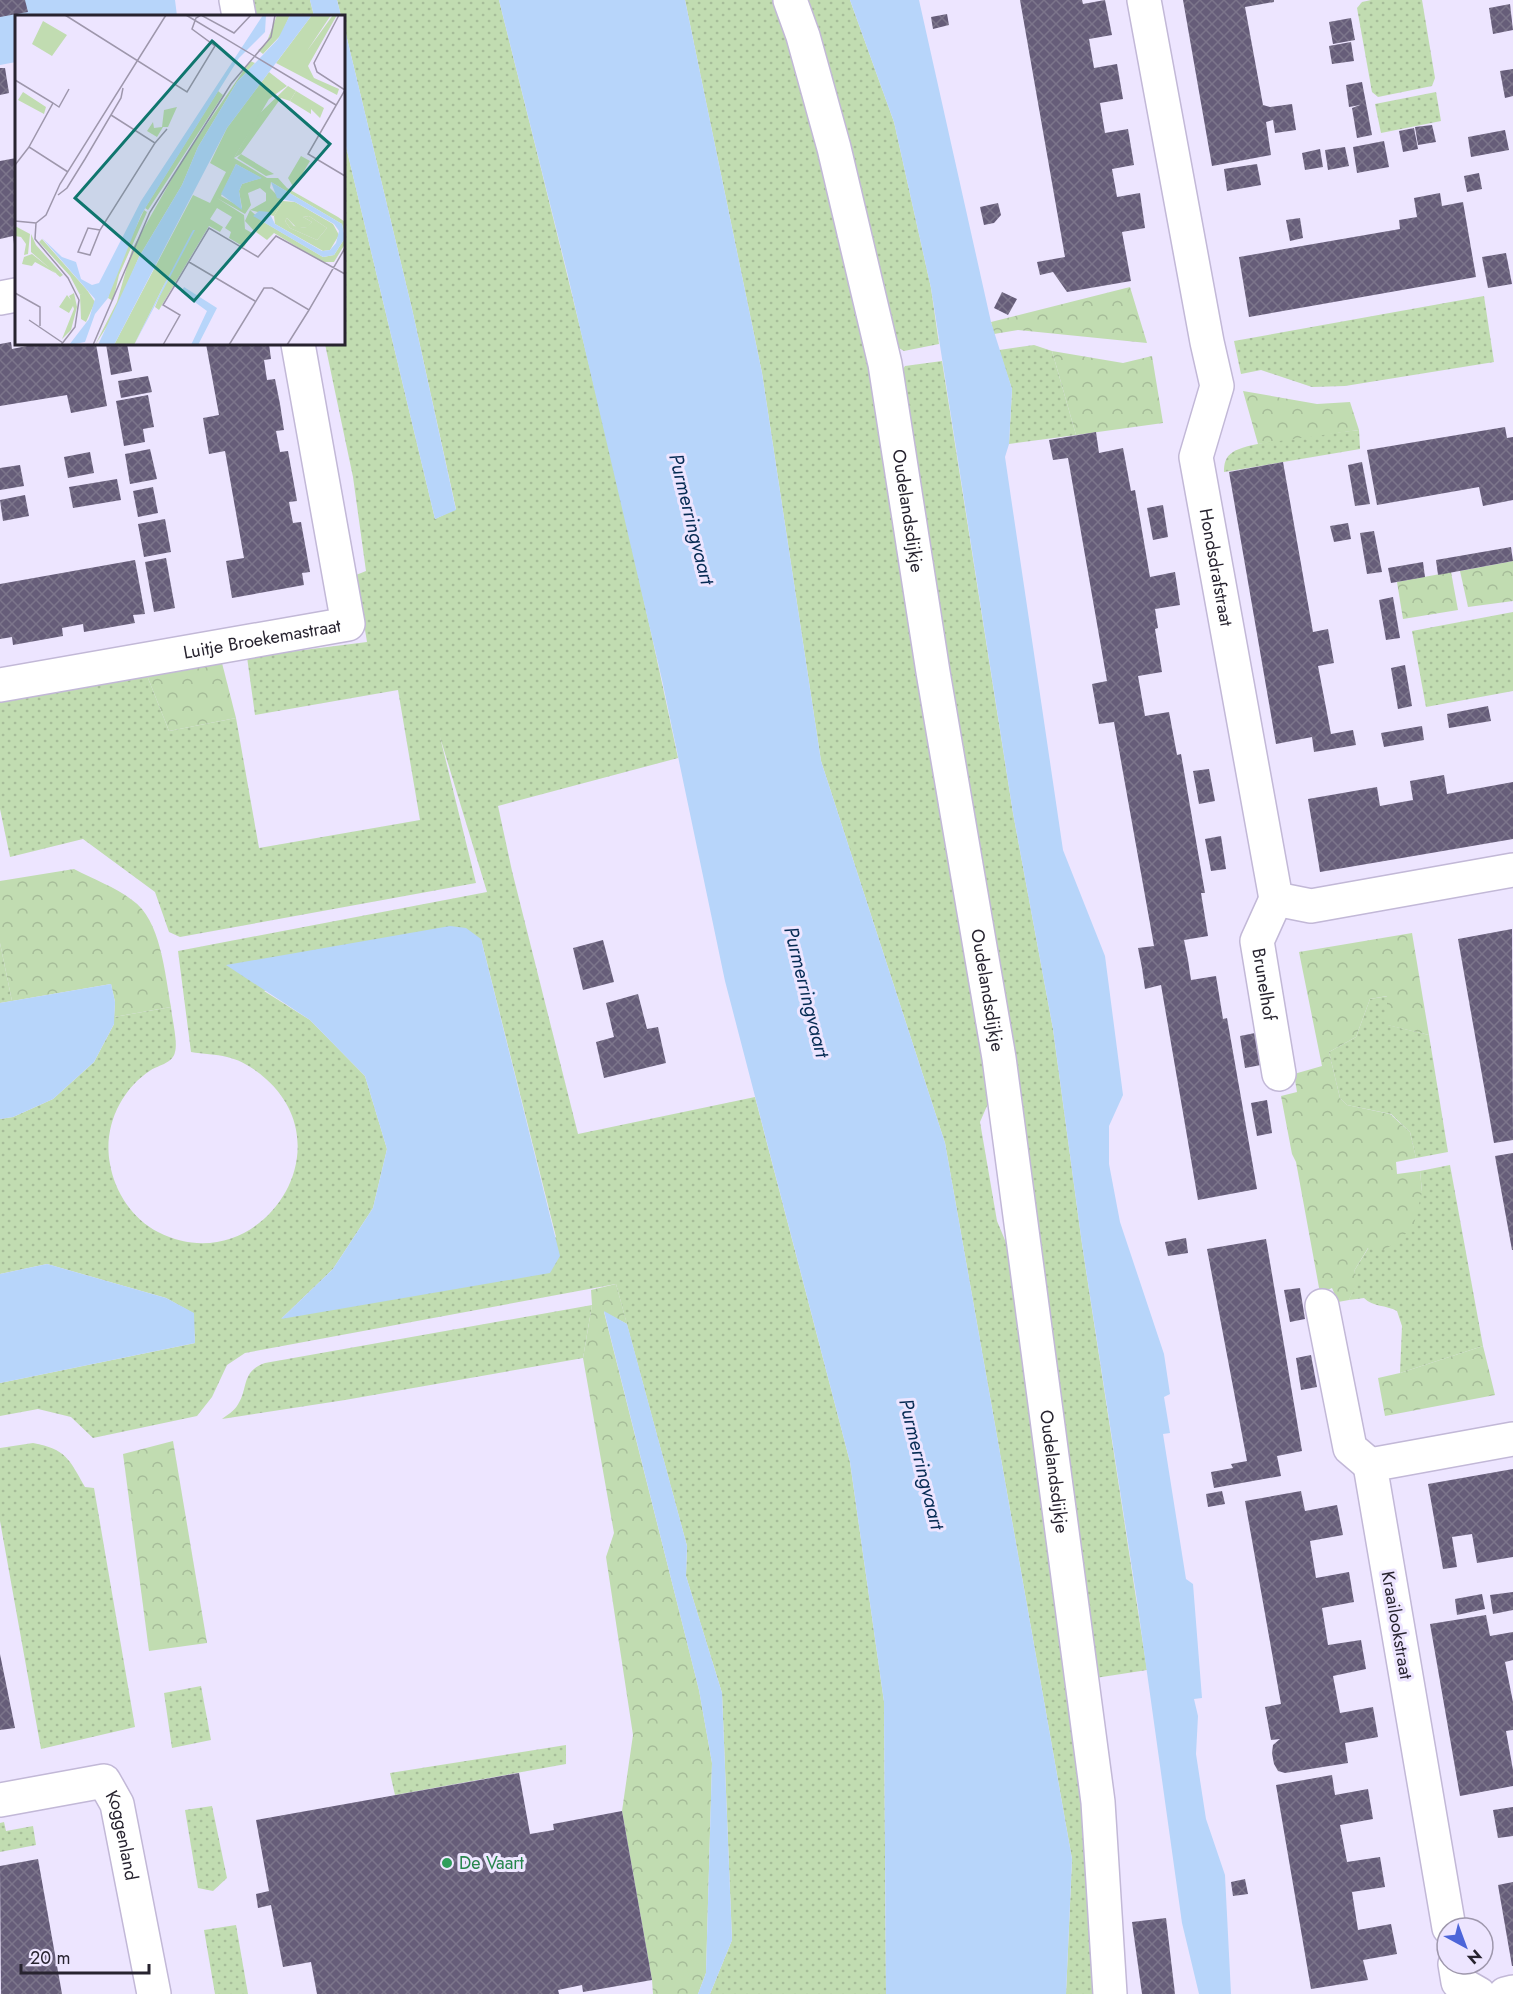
<svg xmlns="http://www.w3.org/2000/svg" width="1513" height="1994" font-family="Jost,sans-serif">
<style>
.grass{fill:url(#grass-dots);fill-rule:evenodd}
.forest{fill:url(#forest-crowns)}
.water{fill:#b7d5fa}
.building{fill:url(#building-cross-hatch)}
.lines{fill:none;stroke-linecap:round;stroke-linejoin:round}
.minor-casing{stroke:#c2b8d7;stroke-width:36}
.minor{stroke:#fff;stroke-width:33}
.leisure-dot{fill:#2e9e5b;stroke:#ede5ff;stroke-width:2}
.labels{text-anchor:middle;stroke-width:6;stroke-linejoin:round;paint-order:stroke}
.street-label{font-size:18px;fill:#27232f;stroke:#ede5ff}
.leisure-label{font-size:18px;fill:#27864d;stroke:#ede5ff;text-anchor:start}
.water-label{font-size:20px;font-style:italic;fill:#052a53;stroke:#ede5ff}
.inset-road{fill:none;stroke:#9e97ac;stroke-width:1.5}
.view{fill:#0f766e;fill-opacity:0.15;stroke:#0f766e;stroke-width:3}
.inset-edge{fill:none;stroke:#27232f;stroke-width:3}
</style>
<defs>
<pattern id="grass-dots" width="8" height="8" patternUnits="userSpaceOnUse" patternTransform="scale(1.5)"><rect width="8" height="8" fill="#c1dcb1"/><path d="M2 2h.1M6 6h.1" fill="none" stroke="#a6bc99" stroke-width="1.8" stroke-linecap="round"/></pattern>
<pattern id="forest-crowns" width="20" height="18" patternUnits="userSpaceOnUse" patternTransform="scale(1.5)"><rect width="20" height="18" fill="#c1dcb1"/><path d="M2 6a3 3 0 1 1 6 0M12 15a3 3 0 1 1 6 0" fill="none" stroke="#a6bc99"/></pattern>
<pattern id="building-cross-hatch" width="8" height="8" patternUnits="userSpaceOnUse" patternTransform="scale(1.5)"><rect width="8" height="8" fill="#665d79"/><path d="M0 0l8 8M0 8l8-8" fill="none" stroke="#7c758b"/></pattern>
</defs>
<rect width="100%" height="100%" fill="#ede5ff"/>
<g class="grass">
<path d="M250 0H310L314 16H253Z"/>
<path d="M337 0H499C562 252 625 504 678 758L498 806 512 871 578 1134 755 1097 850 1462 884 1702 886 1994H710L732 1940 722 1693 686 1576 687 1546 616 1284 245 1353 227 1365 212 1397 197 1416 93 1438 71 1417 38 1409 0 1416V1383L195 1343 193 1313 166 1298 47 1264 0 1274V1119L13 1117 53 1099 94 1062 114 1024V1017L171 1007C172 1019 178 1042 175 1052 173 1063 159 1065 151 1070 120 1090 103 1128 110 1164 115 1193 133 1219 158 1232 256 1282 348 1152 266 1079 255 1069 241 1060 227 1057 216 1054 203 1054 191 1052L178 951 487 892 440 737 476 883 180 937 169 932 155 892 83 839 10 857 0 809V696L146 673 169 731 236 718 259 848 420 820 398 690 255 715 247 657 367 642 356 575 366 571 353 477 325 344H344V138L435 519 456 509 412 309 344 26V16H341ZM481 939 556 1237 282 1318 333 1269 373 1208 387 1149 365 1076 310 1020 264 991Z"/>
<path d="M685 0H781L859 311 993 1092 980 1122 997 1221 1012 1257 1091 1825 1102 1994H1066L1072 1859 945 1143 821 761 762 373Z"/>
<path d="M802 0H850L894 122 931 288 939 344 904 351 892 344Z"/>
<path d="M1371 0H1422L1435 78 1432 86 1378 97 1372 92 1357 8 1362 2Z"/>
<path d="M1436 92 1441 121 1381 133 1375 104Z"/>
<path d="M1484 296 1494 362 1345 386 1312 387 1261 370 1241 374 1234 341Z"/>
<path d="M1034 345 1052 351 1076 435 1009 444 1012 389 999 350Z"/>
<path d="M942 361 1013 813 1053 1029 1082 1244 1147 1670 1089 1679 898 377 905 366Z"/>
<path d="M1359 430 1360 449 1224 472C1224 464 1225 457 1233 452 1247 441 1336 433 1359 430Z"/>
<path d="M1513 612V691L1426 707 1412 631Z"/>
<path d="M0 943 12 1001 0 1003Z"/>
<path d="M1388 996V1025L1429 1035 1448 1152 1416 1158 1410 1132 1391 1114 1347 1105 1340 1098 1329 1052 1356 1037 1370 999Z"/>
<path d="M1450 1165 1483 1346 1400 1373 1402 1326 1397 1311C1386 1305 1373 1307 1364 1298L1349 1300 1358 1280 1354 1271 1369 1247 1422 1192 1420 1171Z"/>
<path d="M592 1305 583 1358 345 1400 222 1419C227 1415 234 1411 237 1406 249 1389 240 1372 265 1363Z"/>
<path d="M33 1443C66 1449 69 1459 85 1487L94 1488 135 1727 41 1749 0 1521V1448Z"/>
<path d="M201 1686 211 1740 172 1748 164 1693Z"/>
<path d="M566 1745V1764L395 1795 390 1773Z"/>
<path d="M212 1806 227 1878 213 1891 198 1888 185 1810Z"/>
<path d="M4 1822 6 1831 33 1826 36 1845 0 1852V1823Z"/>
<path d="M236 1925 248 1994H215L204 1930Z"/>
</g>
<g class="forest">
<path d="M1130 287 1147 343 1018 330 994 334 991 322Z"/>
<path d="M1052 351 1123 363 1152 356 1163 423 1076 435Z"/>
<path d="M1243 391 1317 404 1350 402 1359 430 1258 444Z"/>
<path d="M1513 561V601L1468 607 1460 571Z"/>
<path d="M1451 572 1458 610 1403 619 1397 582Z"/>
<path d="M222 663 236 718 169 731 146 673Z"/>
<path d="M74 869C93 879 115 887 132 900 161 919 165 975 171 1007L114 1017 115 1002 111 984 12 1001 0 943V881Z"/>
<path d="M1412 933 1429 1035 1387 1025V996L1370 999 1356 1037 1329 1052 1340 1098 1347 1105 1390 1114 1410 1132 1416 1158 1396 1162 1397 1174 1420 1171 1422 1192 1413 1228 1385 1250 1368 1248 1354 1271 1359 1280 1349 1300 1338 1302 1332 1288 1320 1293 1296 1162 1292 1154 1281 1096 1297 1092 1294 1074 1322 1066 1299 952Z"/>
<path d="M616 1284 627 1324 604 1312 699 1690 712 1763 706 1973 698 1994H653L652 1980 622 1811 633 1735 606 1557 614 1533 583 1358 592 1305 591 1290Z"/>
<path d="M1483 1346 1495 1395 1385 1416 1378 1378 1400 1373Z"/>
<path d="M173 1441 207 1643 149 1651 123 1454Z"/>
</g>
<g class="water">
<path d="M22 0H175L177 16H16V62L0 65V3Z"/>
<path d="M310 0H337L341 16H314Z"/>
<path d="M499 0H685L762 373 821 761 945 1143 1072 1859 1066 1994H886L884 1702 850 1462 725 981 662 680 567 272Z"/>
<path d="M850 0H919L991 322 1012 389 1009 444 1005 457 1063 850 1105 956 1123 1095 1109 1126V1164L1120 1222 1164 1354 1170 1394 1164 1397 1170 1433 1163 1434 1186 1579 1193 1584 1202 1698 1194 1699 1198 1716 1196 1754 1206 1819 1225 1875 1231 1994H1199L1182 1923 1137 1601 1082 1244 1053 1029 1013 813 931 288 894 122Z"/>
<path d="M344 26 412 309 456 510 435 519 344 138Z"/>
<path d="M450 926 466 928 481 939 560 1256 550 1273 281 1319 333 1269 373 1208 387 1149 365 1076 310 1020 226 965Z"/>
<path d="M111 984 115 1002 114 1024 94 1062 53 1099 13 1117 0 1119V1003Z"/>
<path d="M47 1264 166 1298 194 1313 195 1343 0 1383V1274Z"/>
<path d="M604 1311 627 1324 687 1546 686 1576 722 1693 732 1940 710 1994H698L706 1973 712 1763 699 1690Z"/>
</g>
<g class="building">
<path d="M0 0H25L28 12 0 17Z"/>
<path d="M1020 0H1082L1083 4 1105 0 1112 35 1089 39 1094 68 1117 64 1123 99 1100 103 1105 133 1128 129 1134 165 1112 169 1117 197 1140 193 1145 228 1122 232 1131 281 1067 292 1053 272 1040 275 1037 262 1065 257Z"/>
<path d="M1183 0H1274V2L1245 7 1263 105 1270 107 1292 104 1296 130 1275 133 1273 120 1266 122 1271 155 1212 166Z"/>
<path d="M1510 4 1513 30 1493 34 1489 8Z"/>
<path d="M947 14 949 25 933 29 931 17Z"/>
<path d="M1351 18 1355 40 1333 44 1329 22Z"/>
<path d="M1351 42 1354 61 1332 64 1329 46Z"/>
<path d="M0 68H5L9 93 0 95Z"/>
<path d="M1513 69V96L1505 98 1500 71Z"/>
<path d="M1362 82 1372 135 1357 138 1352 108 1360 105 1349 107 1346 85Z"/>
<path d="M1432 125 1436 142 1418 145 1415 127Z"/>
<path d="M1414 128 1418 149 1403 152 1399 131Z"/>
<path d="M1505 130 1509 150 1471 157 1468 137Z"/>
<path d="M1384 141 1389 167 1357 173 1353 147Z"/>
<path d="M1345 147 1349 166 1328 170 1325 150Z"/>
<path d="M1320 149 1323 167 1305 170 1302 153Z"/>
<path d="M16 158V244H14L13 236 0 239V161Z"/>
<path d="M1257 164 1261 185 1227 191 1224 169Z"/>
<path d="M1479 173 1482 189 1467 192 1464 176Z"/>
<path d="M1440 193 1442 206 1463 202 1476 277 1249 317 1239 257 1400 229 1399 220 1417 217 1414 198Z"/>
<path d="M998 203 1001 215 994 223 984 225 980 207Z"/>
<path d="M1300 218 1303 238 1290 241 1286 220Z"/>
<path d="M1506 253 1512 284 1488 288 1482 257Z"/>
<path d="M1002 292 1017 299 1008 315 994 308Z"/>
<path d="M11 342 12 349 32 345V344H96L107 406 71 413 67 395 0 406V344Z"/>
<path d="M106 344H127L132 371 111 375Z"/>
<path d="M206 344H269L271 359 264 360 267 380 275 379 280 404 284 430 276 431 280 452 288 451 297 501 289 502 291 513 293 523 301 522 310 572 302 573 304 585 232 598 226 561 244 558 225 451 209 454 203 418 219 415Z"/>
<path d="M148 376 152 392 121 398 118 381Z"/>
<path d="M148 395 154 427 143 429 145 442 124 446 116 401Z"/>
<path d="M1505 427 1507 438 1513 437V500L1483 506 1479 487 1377 505 1367 450Z"/>
<path d="M1096 432 1099 453 1123 448 1131 491 1135 490 1150 577 1175 572 1180 605 1155 609 1158 628 1155 629 1162 672 1138 676 1145 716 1169 712 1177 755 1181 754 1205 893H1201L1208 936 1184 940 1188 960 1191 980 1216 976 1223 1019 1227 1018 1257 1189 1198 1200 1161 985 1145 989 1142 968 1138 948 1154 946 1114 722 1099 724 1092 684 1107 681 1068 458 1053 460 1049 440Z"/>
<path d="M150 449 157 479 130 484 125 454Z"/>
<path d="M90 452 94 473 68 478 64 457Z"/>
<path d="M1283 462 1313 632 1328 629 1334 663 1318 666 1331 734 1353 730 1356 745 1314 752 1312 737 1276 744 1229 472Z"/>
<path d="M1362 462 1370 504 1355 506 1348 465Z"/>
<path d="M20 465 24 486 0 490V468Z"/>
<path d="M117 479 121 500 73 508 69 487Z"/>
<path d="M153 487 158 513 138 517 133 491Z"/>
<path d="M25 495 29 516 3 521 0 500Z"/>
<path d="M1163 505 1168 537 1153 540 1147 508Z"/>
<path d="M165 519 171 552 144 557 138 524Z"/>
<path d="M1348 523 1351 539 1334 542 1330 526Z"/>
<path d="M1374 531 1382 572 1367 574 1360 533Z"/>
<path d="M1511 547 1513 561 1438 575 1436 560Z"/>
<path d="M166 558 175 608 154 612 145 562Z"/>
<path d="M135 560 145 614 133 615 135 623 84 632 83 624 62 628 63 636 13 645 12 637 0 639V584Z"/>
<path d="M1423 562 1425 577 1391 583 1388 568Z"/>
<path d="M1393 597 1400 638 1386 640 1379 600Z"/>
<path d="M1405 665 1412 706 1398 709 1391 668Z"/>
<path d="M1488 706 1491 721 1449 728 1447 714Z"/>
<path d="M1422 726 1424 740 1384 747 1381 733Z"/>
<path d="M1209 769 1215 801 1199 804 1193 771Z"/>
<path d="M1444 775 1447 794 1513 782V839L1320 872 1308 799 1377 787 1380 806 1413 800 1410 781Z"/>
<path d="M1221 836 1226 869 1211 871 1205 839Z"/>
<path d="M1512 929 1513 1140 1494 1143 1458 939Z"/>
<path d="M603 940 614 982 583 990 573 948Z"/>
<path d="M638 994 647 1029 658 1027 666 1063 604 1078 596 1042 614 1037 606 1003Z"/>
<path d="M1255 1033 1261 1065 1245 1068 1240 1036Z"/>
<path d="M1267 1100 1272 1133 1257 1136 1251 1103Z"/>
<path d="M1513 1153V1250H1512L1495 1156Z"/>
<path d="M1186 1238 1188 1253 1168 1256 1165 1242Z"/>
<path d="M1266 1239 1302 1451 1277 1456 1281 1476 1214 1488 1211 1472 1233 1468 1231 1464 1247 1461 1207 1249Z"/>
<path d="M1300 1288 1305 1319 1290 1322 1284 1290Z"/>
<path d="M1311 1355 1317 1387 1301 1390 1296 1358Z"/>
<path d="M1513 1469V1557L1477 1563 1472 1534 1452 1537 1457 1567 1443 1569 1428 1484Z"/>
<path d="M1222 1491 1225 1504 1208 1507 1206 1494Z"/>
<path d="M1301 1491 1305 1511 1337 1505 1343 1535 1310 1541 1316 1578 1349 1572 1354 1602 1322 1608 1328 1645 1361 1640 1366 1669 1333 1676 1340 1713 1373 1707 1378 1737 1345 1743 1348 1763 1285 1773 1278 1771 1274 1764 1272 1753 1273 1745 1280 1739 1271 1740 1265 1707 1281 1704 1245 1501Z"/>
<path d="M1513 1592V1610L1493 1614 1490 1595Z"/>
<path d="M1482 1594 1485 1609 1457 1615 1455 1599Z"/>
<path d="M1486 1615 1490 1636 1513 1632V1660L1505 1662 1513 1702V1730L1506 1731 1513 1770V1786L1460 1796 1430 1624Z"/>
<path d="M0 1654 15 1728 0 1730Z"/>
<path d="M519 1773 530 1834 554 1830 553 1824 622 1811 652 1980 583 1992 582 1985 558 1990 559 1994H317L311 1962 283 1967 271 1905 258 1908 256 1894 269 1891 256 1820Z"/>
<path d="M1332 1775 1335 1795 1368 1789 1373 1819 1340 1825 1347 1862 1380 1857 1385 1887 1352 1892 1358 1930 1391 1924 1397 1954 1363 1960 1368 1980 1311 1989 1276 1785Z"/>
<path d="M1513 1807V1836L1498 1838 1493 1810Z"/>
<path d="M38 1859 62 1994H1L0 1866Z"/>
<path d="M1245 1879 1248 1894 1233 1896 1231 1882Z"/>
<path d="M1513 1882V1966H1512L1498 1885Z"/>
<path d="M1166 1918 1175 1994H1142L1132 1922Z"/>
</g>
<g class="lines">
<g class="minor-casing">
<g id="minor">
<path d="M236 0 239 16"/>
<path id="s1" d="M790 0 803 36 834 148 885 364 933 672 999 1058 1098 1802 1110 1994"/>
<path id="s2" d="M1144 0 1207 342 1217 386 1196 457 1276 899 1311 906 1513 870"/>
<path d="M0 298 16 295"/>
<path id="s3" d="M0 685 348 624 298 344"/>
<path id="s4" d="M1276 899 1257 941 1279 1074"/>
<path d="M1322 1306 1350 1448 1370 1465"/>
<path id="s5" d="M0 1800 104 1781 117 1804 154 1994"/>
<path d="M1449 1928 1370 1465 1513 1439"/>
<path d="M1455 1964 1458 1982 1479 1994"/>
<path d="M1505 1994 1513 1992"/>
</g>
</g>
<use href="#minor" class="minor"/>
</g>
<circle class="leisure-dot" cx="447" cy="1863" r="6"/>
<g class="labels">
<g class="street-label">
<text dy="6" stroke="none"><textPath href="#s1" startOffset="525">Oudelandsdijkje</textPath></text>
<text dy="6" stroke="none"><textPath href="#s2" startOffset="579">Hondsdrafstraat</textPath></text>
<text dy="6" stroke="none"><textPath href="#s3" startOffset="266">Luitje Broekemastraat</textPath></text>
<text dy="6" stroke="none"><textPath href="#s4" startOffset="90">Brunelhof</textPath></text>
<text dy="6" stroke="none"><textPath href="#s1" startOffset="1011">Oudelandsdijkje</textPath></text>
<text dy="6" stroke="none"><textPath href="#s1" startOffset="1497">Oudelandsdijkje</textPath></text>
<text transform="translate(1397 1625) rotate(80)" y="6">Kraailookstraat</text>
<text dy="6" stroke="none"><textPath href="#s5" startOffset="164">Koggenland</textPath></text>
</g>
<g class="leisure-label">
<text x="459" y="1869">De Vaart</text>
</g>
<g class="water-label">
<text transform="translate(692 519) rotate(76)" y="7">Purmerringvaart</text>
<text transform="translate(807 992) rotate(76)" y="7">Purmerringvaart</text>
<text transform="translate(922 1464) rotate(76)" y="7">Purmerringvaart</text>
</g>
</g>
<g transform="translate(15 15)">
<rect width="330" height="330" fill="#ede5ff"/>
<path d="M262 0H275L266 20 248 39 243 35 251 29ZM297 0H316L292 36 318 0H322L293 51 299 63 324 74 322 80 261 48ZM28 6 52 20 37 41 17 29ZM235 46 240 48 222 67 183 132 167 170 124 242 98 302 80 330 102 287 117 234 168 144ZM254 57 272 71 254 84 219 143 252 163H263L272 173 323 202 330 207V220L327 209 256 167 255 173 268 186 259 201 235 195 251 186V178L245 173 233 178 236 190 230 199 202 183 229 200 230 214 237 218 229 232 214 223 216 217 210 213 217 202 202 193 195 204 208 212 205 217 194 211 144 295 140 292 151 266 119 330H99L178 180 195 188 211 157 195 148 212 113ZM221 149 246 163 227 169 224 176 227 193 206 181ZM203 76 208 80 133 195 130 193ZM281 76 309 93 305 103 296 94V99L275 86ZM8 77 31 92 29 99 3 85ZM226 139 259 159 251 161 222 143ZM286 141 295 146 279 173 273 163ZM129 195 132 197 104 260 98 286 93 283 99 259ZM294 201 312 213 302 225 275 213 270 206 272 203 279 211 291 213 297 207 288 202ZM247 206 308 242 319 240 330 223V229L319 247H307L259 218 252 225 241 217ZM16 219 21 230 48 260 45 262 16 237ZM17 239 42 259 20 247 17 251 7 249 9 242ZM72 275 80 287 71 307 66 304 65 280ZM59 278 62 292 56 315 47 324 59 294 58 291 54 298 44 292 52 280 56 285 54 281Z" fill="#c1dcb1" fill-rule="evenodd"/>
<path d="M273 71 281 76 275 86 266 83 226 139 219 143 244 99ZM162 92 153 112H148L142 122 132 116 138 107 139 113 147 112 149 95ZM268 186 280 187 318 209 324 220 315 235 308 236 260 209 259 201ZM294 201 312 213 302 225 275 213 270 206 272 203 281 212 292 213 297 207 288 202ZM235 195 247 206 240 217 230 206ZM0 211 15 219 13 239 9 240 11 229 6 222 0 221ZM27 224 72 275 71 277 65 280 55 261 24 227Z" fill="#c1dcb1" fill-rule="evenodd"/>
<path d="M248 0H251L250 17 224 43 126 200 93 283 80 299 70 327 54 330 74 304 80 284 27 223 47 242 61 247 66 264 77 270 84 268 126 186ZM275 0H297L212 113 99 330H83L124 242 167 170 183 132 222 67 263 24ZM221 149 247 163 227 169 224 176 227 195 206 179ZM256 167 327 209 330 223 319 240 308 242 238 201 244 196 254 197 260 209 307 236 315 235 321 228 324 216 319 209 280 187 262 183ZM178 215H180L119 330 151 266ZM169 272 202 293 183 330H176L192 296 166 277Z" fill="#b7d5fa"/>
<path class="inset-road" d="M50 0 172 77 200 31 177 14 181 3 186 0 219 18 236 0M171 0 321 90M324 0 299 48 302 57 330 75 293 139 330 161M0 65 38 88 14 132 53 157M38 88 44 92 54 74M140 128 152 114M0 150 14 132M43 180 52 173 70 144 106 83 108 73M0 206 21 208M21 208 31 200 45 169 151 0M21 208 20 224 53 263 64 285 60 312 46 330M85 215 73 213 63 237 75 240 85 215 140 128 96 100M174 247 240 286M0 278 25 292V311M14 305 48 328M78 330 135 197 216 69 256 22 260 0M148 330 165 300 148 290 194 213 243 242 261 221 330 259M214 330 249 273H257L294 295 330 233M272 330 294 295"/>
<path class="view" d="M197 26 315 129 179 286 60 183Z"/>
<rect width="330" height="330" class="inset-edge"/>
</g>
<g transform="translate(1465 1946) rotate(139)"><circle r="28" fill="#ede5ff" stroke="#9e97ac" stroke-width="1.5"/>
<path d="M0-4.5L10 22L0 15L-10 22Z" fill="#4d65d9"/>
<text y="-9" font-size="16" font-weight="bold" text-anchor="middle" fill="#27232f">N</text>
</g>
<path d="M21 1964v9h128v-9" fill="none" stroke="#27232f" stroke-width="3"/>
<text x="30" y="1964" font-size="18" fill="#27232f" stroke="#ede5ff" stroke-width="4.5" paint-order="stroke">20 m</text>
</svg>
